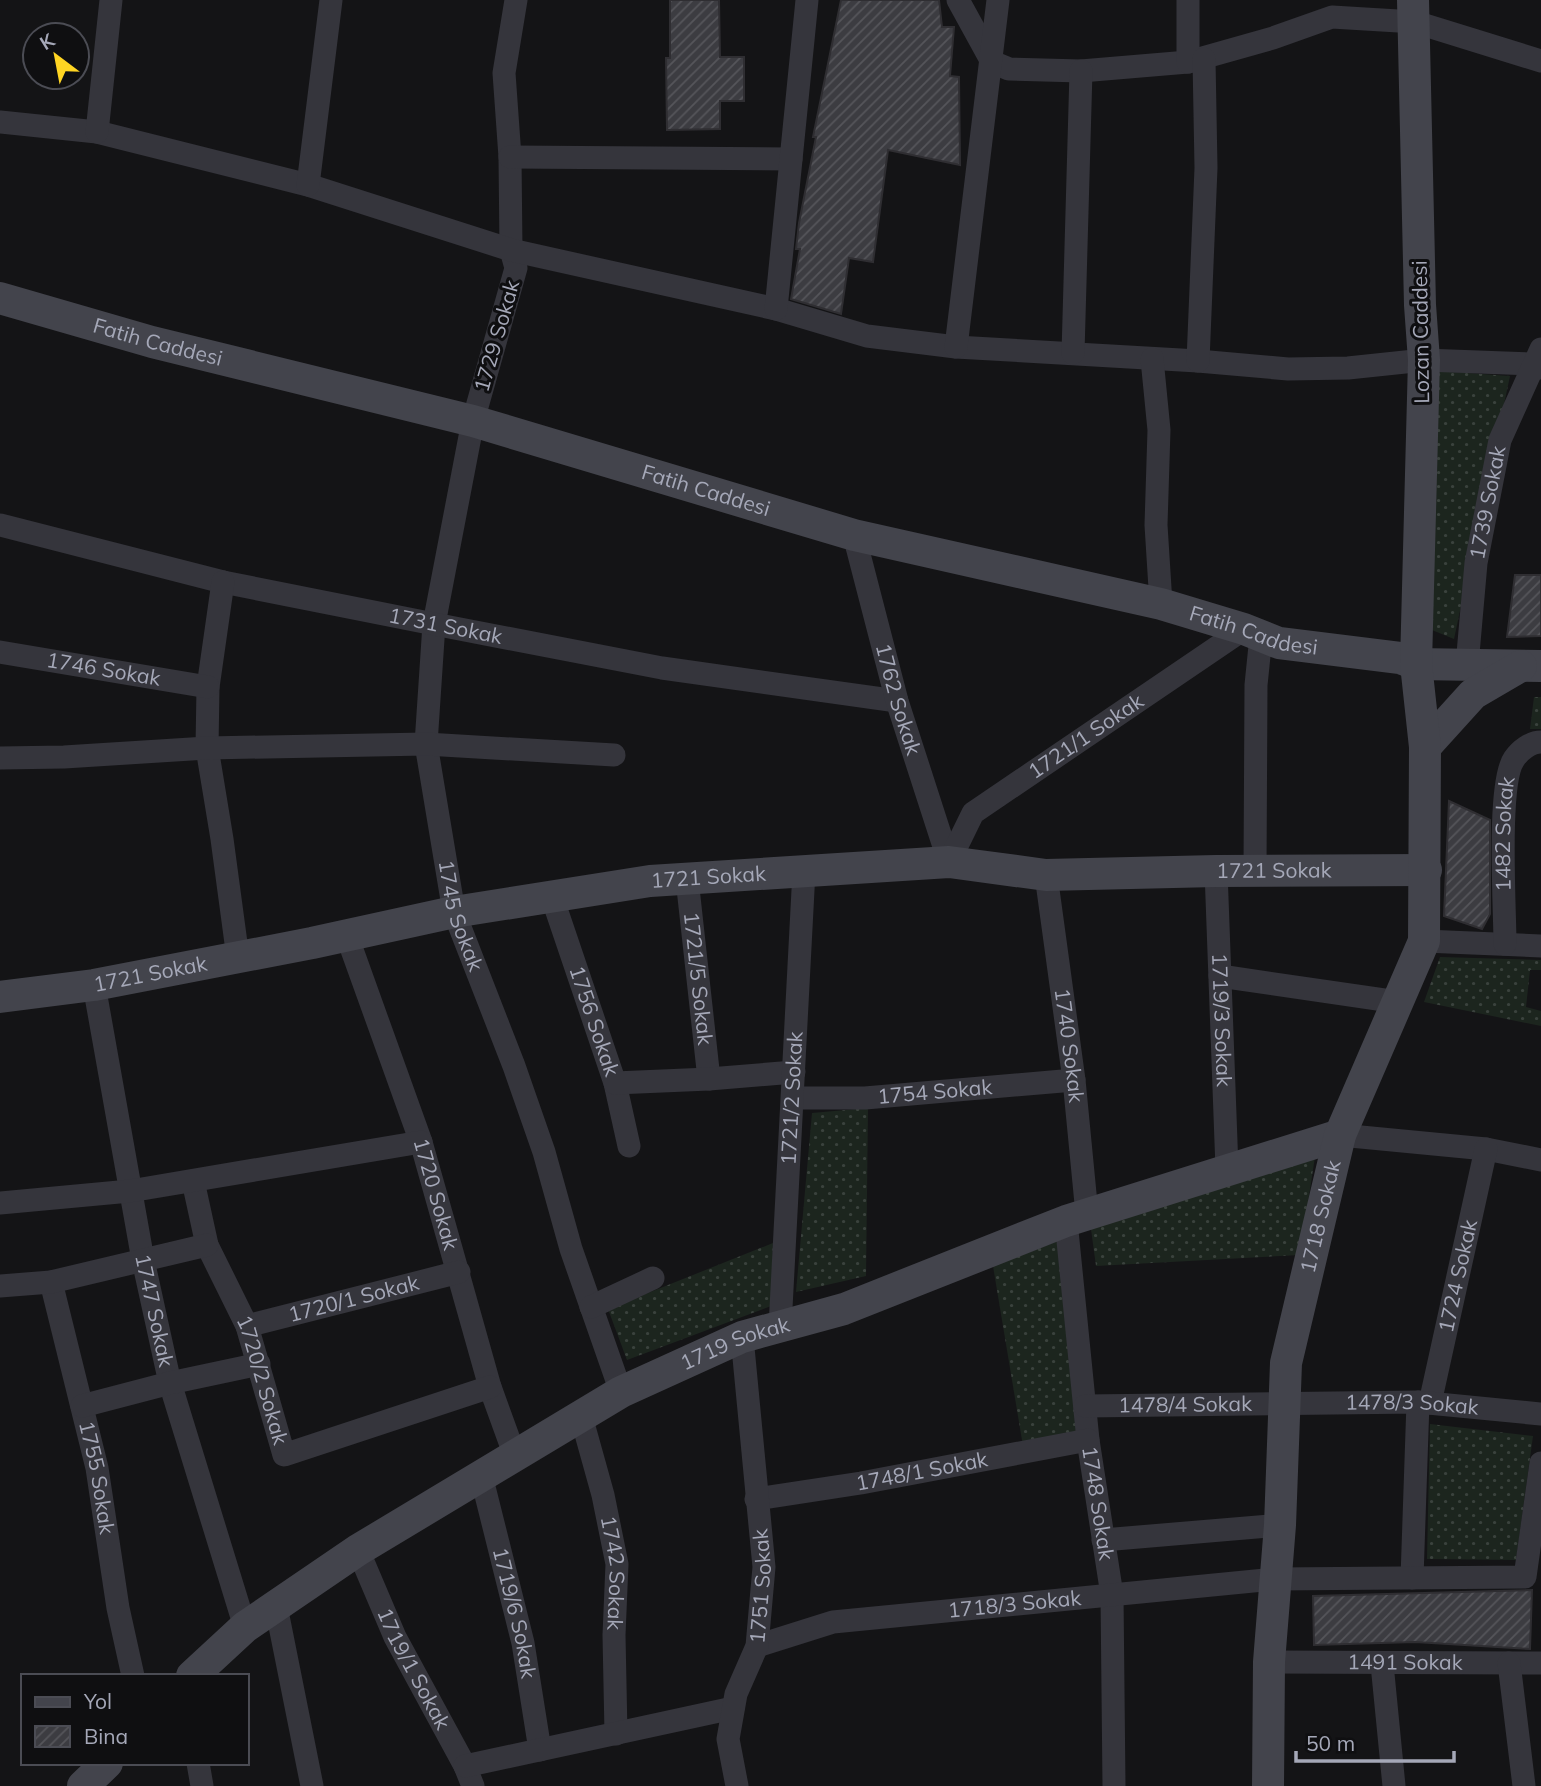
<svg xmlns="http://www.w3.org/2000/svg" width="1541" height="1786" font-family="Mulish,sans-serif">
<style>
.grass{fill:url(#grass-dots)}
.building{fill:url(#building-hatch);stroke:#2f2e32;stroke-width:2}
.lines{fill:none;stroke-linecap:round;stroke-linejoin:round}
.street{stroke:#35353c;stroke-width:23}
.secondary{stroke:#43444c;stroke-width:32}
.labels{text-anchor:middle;stroke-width:6;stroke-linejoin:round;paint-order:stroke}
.street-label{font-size:21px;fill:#a5a8b8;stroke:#0f0f11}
</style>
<defs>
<pattern id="grass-dots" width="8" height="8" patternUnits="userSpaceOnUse" patternTransform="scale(1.75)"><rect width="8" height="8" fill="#1c251e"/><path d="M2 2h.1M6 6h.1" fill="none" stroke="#3a423d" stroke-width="1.8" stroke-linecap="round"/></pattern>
<pattern id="building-hatch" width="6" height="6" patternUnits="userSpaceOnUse" patternTransform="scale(1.75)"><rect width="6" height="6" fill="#3c3c41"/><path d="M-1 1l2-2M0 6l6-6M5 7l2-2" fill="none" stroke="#55555a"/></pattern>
</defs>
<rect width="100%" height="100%" fill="#141416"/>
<g class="grass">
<path d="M1439 371 1510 376 1454 639 1432 630Z"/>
<path d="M1534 697H1541V729H1530Z"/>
<path d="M1440 957 1541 960V970H1530L1526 1007 1541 1011V1026L1424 1002Z"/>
<path d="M868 1108 866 1276 796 1292 812 1113Z"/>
<path d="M1316 1150 1300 1255 1096 1266 1091 1229Z"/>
<path d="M1058 1241 1078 1433 1024 1452 993 1266Z"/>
<path d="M773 1243 771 1306 627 1360 608 1309Z"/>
<path d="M1430 1424 1533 1436 1516 1560 1427 1559Z"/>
</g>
<g class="building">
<path d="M670 0H719L720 57H744V101H720V129L667 130 666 58H670Z"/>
<path d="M841 0H939L942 27H954L950 76 959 77 960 165 888 150 873 262 849 258 841 314 791 299 800 249H796L799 223 816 137H813Z"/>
<path d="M1515 575H1541V636L1507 637Z"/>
<path d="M1449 801 1490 820V914L1482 929 1444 916Z"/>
<path d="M1532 1590 1530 1649 1415 1642 1314 1645 1313 1596Z"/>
</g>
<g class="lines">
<g class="street">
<path id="s1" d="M516 0 504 73 510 157 511 250 516 268 473 421 434 624 426 744 454 912 514 1066 544 1152 571 1249 621 1392"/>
<path d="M958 0 992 62 1009 69 1081 71 1188 62 1273 38 1332 17 1415 22 1541 61"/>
<path d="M1188 62V0"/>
<path d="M0 122 97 132 308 185 511 250 776 309 867 336 956 347 1198 361 1288 369 1348 368 1424 360 1534 364 1541 368"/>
<path d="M97 132 111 0"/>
<path d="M510 157 791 159"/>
<path d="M308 185 331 0"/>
<path d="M776 309 807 0"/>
<path d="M956 347 998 0"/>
<path d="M1073 353 1081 71"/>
<path d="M1152 359 1159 430 1156 525 1161 604"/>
<path d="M1198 361 1206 168 1204 59"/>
<path id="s2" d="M0 525 223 582 434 624 662 668 897 701"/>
<path id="s3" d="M854 535 897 701 949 862"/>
<path d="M223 582 208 687 207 748 222 839 238 958"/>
<path id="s4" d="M0 652 208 687"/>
<path id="s5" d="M1467 665 1476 563 1500 440 1541 349"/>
<path d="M0 758 64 757 207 748 426 744 614 755"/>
<path id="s6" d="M949 862 973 813 1244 629"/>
<path id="s7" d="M1216 871 1227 1169"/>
<path d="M1255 871 1256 685 1261 636"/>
<path id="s8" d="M1046 875 1074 1080 1087 1214"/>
<path id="s9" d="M687 879 709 1079"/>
<path id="s10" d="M552 897 615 1083 629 1146"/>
<path id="s11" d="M347 936 421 1142 490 1387 515 1456"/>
<path d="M1424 941 1541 946"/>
<path id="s12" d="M1505 944C1505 909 1497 783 1514 759 1520 750 1531 742 1541 742"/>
<path d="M1220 976 1398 1002"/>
<path id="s13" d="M94 985 143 1260 170 1383 245 1627"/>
<path d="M615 1083 709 1079 794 1072"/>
<path id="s14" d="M793 1098H865L1074 1080"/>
<path d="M1340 1135 1486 1149 1541 1160"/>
<path id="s15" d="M193 1181 207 1245 247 1326 284 1455 490 1387"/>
<path d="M0 1203 130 1191 421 1142"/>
<path id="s16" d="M1066 1221 1088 1440 1112 1595 1114 1786"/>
<path id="s17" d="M51 1282 97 1468 118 1608 133 1676"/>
<path d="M0 1286 51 1282 207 1245"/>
<path d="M591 1307 653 1278"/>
<path id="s18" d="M247 1326 459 1272"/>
<path id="s19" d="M780 1327 804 871"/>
<path id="s20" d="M1430 1403 1486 1149"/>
<path d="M82 1406 170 1383 259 1364"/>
<path id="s21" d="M1085 1406 1418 1402 1541 1414"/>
<path id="s22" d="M581 1416 603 1495 617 1564 614 1635 616 1734"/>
<path id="s23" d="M481 1475 523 1643 540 1750"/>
<path id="s24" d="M756 1499 861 1483 1088 1440"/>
<path d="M1103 1540 1280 1525"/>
<path id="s25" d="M358 1550 395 1637 465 1766 473 1786"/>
<path d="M1412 1578 1418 1402"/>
<path d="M276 1606 312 1786"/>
<path id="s26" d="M757 1646 833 1622 1275 1579 1525 1577 1541 1463"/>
<path id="s27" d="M1269 1662 1541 1663"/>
<path d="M1509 1663 1524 1786"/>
<path d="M1382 1664 1394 1786"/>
<path d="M198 1763 202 1786"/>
<path d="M465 1766 733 1708"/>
<path id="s28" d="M737 1786 728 1739 736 1694 757 1646 764 1567 742 1337"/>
</g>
<g class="secondary">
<path id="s29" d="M0 298 152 342 473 421 854 535 1161 604 1244 629 1279 643 1400 658 1416 664 1541 666"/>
<path d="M1425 747 1473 694 1521 666"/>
<path id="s30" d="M0 997 94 985 312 943 454 912 650 881 949 862 1046 875 1216 871 1426 870"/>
<path id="s31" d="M192 1676 245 1627 358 1550 621 1392 742 1337 844 1309 1066 1221 1340 1135"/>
<path d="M83 1786 107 1763"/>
<path id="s32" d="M1268 1786 1269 1662 1280 1525 1286 1363 1340 1135 1424 941 1425 747 1416 664 1424 360 1420 305 1413 0"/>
</g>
</g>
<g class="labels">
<g class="street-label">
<text transform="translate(1421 332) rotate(-91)" y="7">Lozan Caddesi</text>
<text transform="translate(497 336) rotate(-74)" y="7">1729 Sokak</text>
<text dy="7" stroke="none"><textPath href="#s29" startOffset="164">Fatih Caddesi</textPath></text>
<text dy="7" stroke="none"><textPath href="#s29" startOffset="732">Fatih Caddesi</textPath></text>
<text dy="7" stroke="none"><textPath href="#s5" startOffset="164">1739 Sokak</textPath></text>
<text dy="7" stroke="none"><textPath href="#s2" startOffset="457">1731 Sokak</textPath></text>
<text dy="7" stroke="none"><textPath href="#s29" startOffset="1298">Fatih Caddesi</textPath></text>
<text dy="7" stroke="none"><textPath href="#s4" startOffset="105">1746 Sokak</textPath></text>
<text dy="7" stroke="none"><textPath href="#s3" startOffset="170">1762 Sokak</textPath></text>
<text dy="7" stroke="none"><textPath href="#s6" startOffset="191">1721/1 Sokak</textPath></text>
<text dy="7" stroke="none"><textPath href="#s12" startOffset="110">1482 Sokak</textPath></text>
<text dy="7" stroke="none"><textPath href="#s30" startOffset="1286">1721 Sokak</textPath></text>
<text dy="7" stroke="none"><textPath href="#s30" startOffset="719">1721 Sokak</textPath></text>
<text dy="7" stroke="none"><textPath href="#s1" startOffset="931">1745 Sokak</textPath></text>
<text dy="7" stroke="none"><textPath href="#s30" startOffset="152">1721 Sokak</textPath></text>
<text dy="7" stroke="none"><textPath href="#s9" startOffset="100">1721/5 Sokak</textPath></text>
<text dy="7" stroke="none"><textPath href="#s7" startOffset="149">1719/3 Sokak</textPath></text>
<text dy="7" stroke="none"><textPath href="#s10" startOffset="131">1756 Sokak</textPath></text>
<text dy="7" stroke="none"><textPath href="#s8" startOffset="172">1740 Sokak</textPath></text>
<text dy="7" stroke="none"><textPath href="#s14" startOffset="142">1754 Sokak</textPath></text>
<text dy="7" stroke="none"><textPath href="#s19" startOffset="229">1721/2 Sokak</textPath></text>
<text dy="7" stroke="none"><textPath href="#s11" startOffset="273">1720 Sokak</textPath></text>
<text dy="7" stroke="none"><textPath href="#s32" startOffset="574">1718 Sokak</textPath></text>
<text dy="7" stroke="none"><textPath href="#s20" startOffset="130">1724 Sokak</textPath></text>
<text dy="7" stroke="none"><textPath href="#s18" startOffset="110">1720/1 Sokak</textPath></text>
<text dy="7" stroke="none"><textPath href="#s13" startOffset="331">1747 Sokak</textPath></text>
<text dy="7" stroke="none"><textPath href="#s31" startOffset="640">1719 Sokak</textPath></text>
<text dy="7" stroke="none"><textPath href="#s15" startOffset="212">1720/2 Sokak</textPath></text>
<text dy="7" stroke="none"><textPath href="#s21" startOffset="100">1478/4 Sokak</textPath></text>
<text dy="7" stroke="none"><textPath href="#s21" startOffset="327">1478/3 Sokak</textPath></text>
<text dy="7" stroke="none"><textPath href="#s24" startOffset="168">1748/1 Sokak</textPath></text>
<text dy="7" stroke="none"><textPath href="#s17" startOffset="201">1755 Sokak</textPath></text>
<text dy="7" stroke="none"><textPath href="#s16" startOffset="284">1748 Sokak</textPath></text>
<text dy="7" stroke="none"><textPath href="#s22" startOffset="161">1742 Sokak</textPath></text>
<text dy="7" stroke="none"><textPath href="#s28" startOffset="206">1751 Sokak</textPath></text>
<text dy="7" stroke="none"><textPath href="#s26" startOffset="262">1718/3 Sokak</textPath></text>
<text dy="7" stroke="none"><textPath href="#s23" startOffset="142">1719/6 Sokak</textPath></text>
<text dy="7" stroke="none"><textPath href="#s27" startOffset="136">1491 Sokak</textPath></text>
<text dy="7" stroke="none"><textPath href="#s25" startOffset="131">1719/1 Sokak</textPath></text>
</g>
</g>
<rect x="21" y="1674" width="228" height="91" fill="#0f0f11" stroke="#4b4c54" stroke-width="2"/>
<rect x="35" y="1697" width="35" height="10" fill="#43444c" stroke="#4b4c54" stroke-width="2"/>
<text x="84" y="1709" font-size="21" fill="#a5a8b8">Yol</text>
<rect x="35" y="1726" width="35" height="21" fill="url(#building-hatch)" stroke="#4b4c54" stroke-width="2"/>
<text x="84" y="1744" font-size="21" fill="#a5a8b8">Bina</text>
<g transform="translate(56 56) rotate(328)"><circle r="33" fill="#0f0f11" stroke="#4b4c54" stroke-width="2"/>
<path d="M0-5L12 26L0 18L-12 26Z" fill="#ffd523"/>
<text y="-10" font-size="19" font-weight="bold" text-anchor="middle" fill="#a5a8b8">K</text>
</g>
<path d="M1296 1751v10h158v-10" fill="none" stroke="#a5a8b8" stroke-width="3.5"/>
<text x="1306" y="1751" font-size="21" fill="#a5a8b8" stroke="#0f0f11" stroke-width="5" paint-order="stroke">50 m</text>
</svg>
